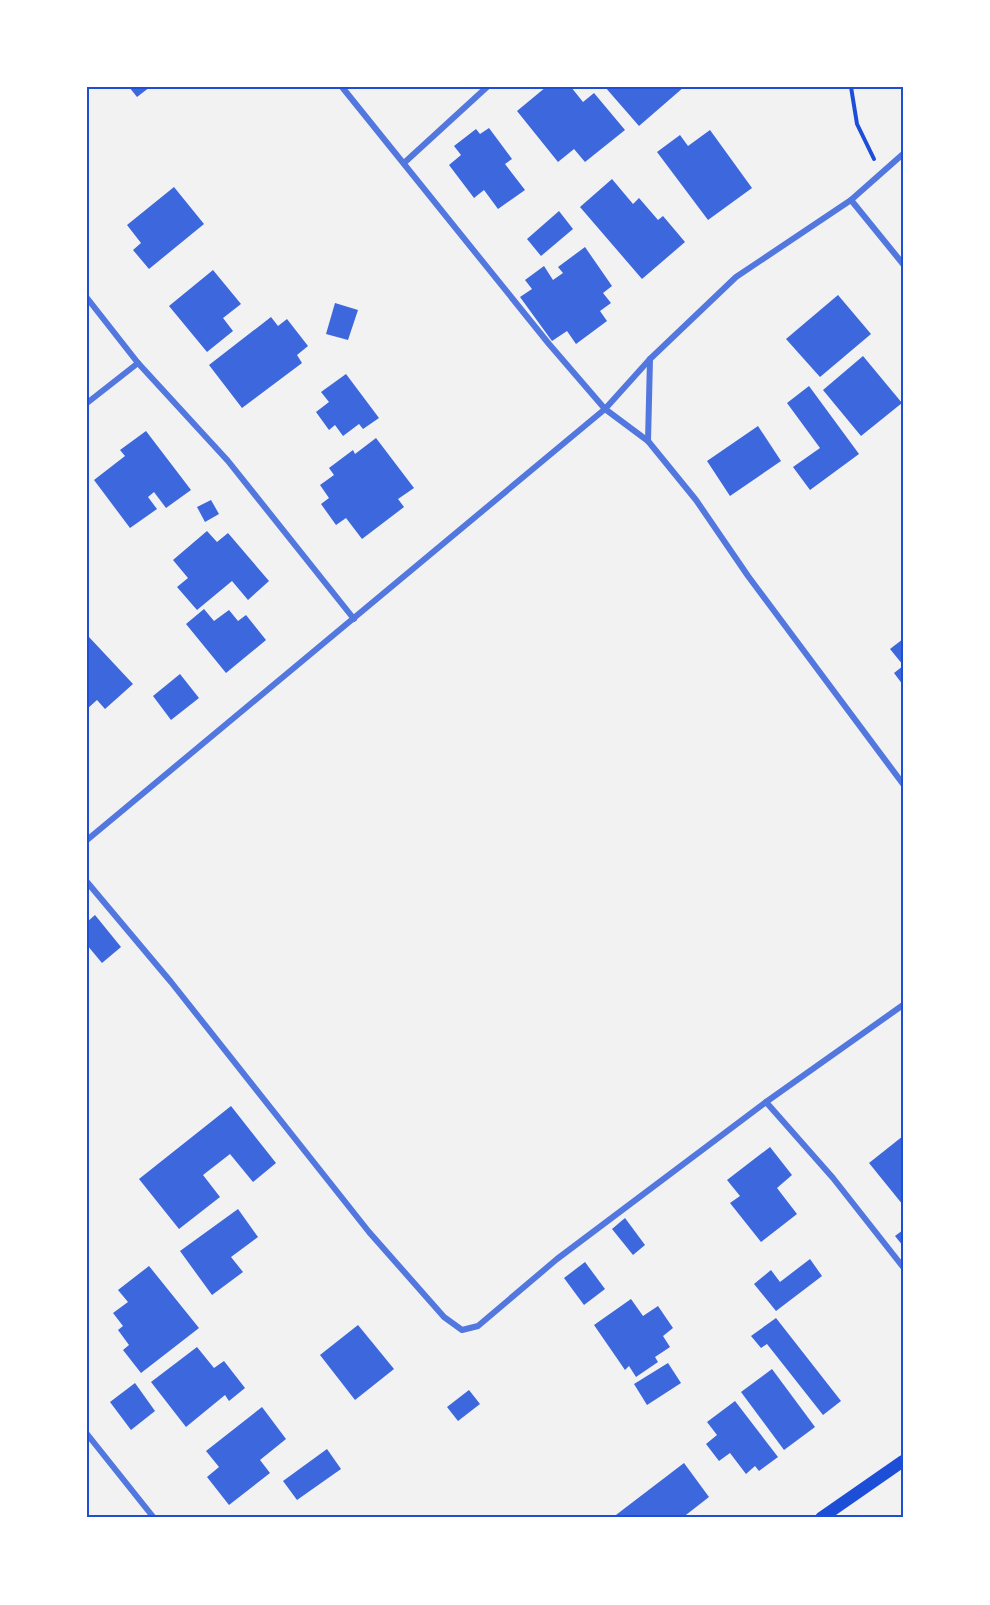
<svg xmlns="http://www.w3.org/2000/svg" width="990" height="1605" font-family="'Fira Sans',sans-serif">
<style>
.building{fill:#3d67dc}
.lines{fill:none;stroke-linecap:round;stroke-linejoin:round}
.path{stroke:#1d4ed8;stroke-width:4}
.minor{stroke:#5277de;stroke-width:6}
.secondary{stroke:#1d4ed8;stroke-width:12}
.neatline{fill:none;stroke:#1d4ed8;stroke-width:2}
</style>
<rect width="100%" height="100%" fill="#f2f2f2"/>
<g class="building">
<path d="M129 87H150L137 97Z"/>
<path d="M546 87H571L583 102 594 93 625 130 585 162 574 149 558 162 517 111Z"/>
<path d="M605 87H684L639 126Z"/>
<path d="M489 128 512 159 505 164 525 190 498 209 484 190 474 198 449 165 461 155 454 146 476 129 480 134Z"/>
<path d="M710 130 752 188 708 220 657 152 680 135 688 146Z"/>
<path d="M612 179 633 204 639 198 658 220 663 216 685 242 642 279 580 207Z"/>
<path d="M174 187 204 224 149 269 133 250 141 243 127 225Z"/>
<path d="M559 211 573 229 541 256 527 239Z"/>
<path d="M585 247 612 286 603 293 611 303 600 311 607 321 576 344 567 331 552 341 520 297 532 289 525 280 544 266 553 280 563 273 558 267Z"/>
<path d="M213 270 241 304 223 318 233 331 207 352 169 306Z"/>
<path d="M838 295 871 334 820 377 786 339Z"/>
<path d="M335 303 358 310 348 340 326 334Z"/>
<path d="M271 317 278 326 287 319 308 346 297 355 302 363 242 408 209 365Z"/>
<path d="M863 356 902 403 861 436 823 390Z"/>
<path d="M346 374 379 418 363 429 359 424 343 436 335 425 329 430 316 412 329 402 321 392Z"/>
<path d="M809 386 859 454 810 490 793 467 820 448 787 403Z"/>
<path d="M758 426 781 461 730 496 707 461Z"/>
<path d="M146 431 191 490 166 508 154 492 148 497 157 509 130 528 94 480 125 456 120 450Z"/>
<path d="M376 438 414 488 398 499 404 507 362 539 346 518 336 525 321 504 329 498 320 485 334 475 329 468 353 450 355 454Z"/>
<path d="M211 500 219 514 205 522 197 507Z"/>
<path d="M207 531 217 542 228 533 269 581 248 600 232 581 197 610 177 587 188 578 173 560Z"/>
<path d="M204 609 214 621 229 610 238 621 246 615 266 640 226 673 186 624Z"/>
<path d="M89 637 133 684 105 709 97 700 87 709Z"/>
<path d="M903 639V665L890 649Z"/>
<path d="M903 666V685L894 673Z"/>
<path d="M180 674 199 698 171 720 153 696Z"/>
<path d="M95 915 121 947 102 963 87 945V922Z"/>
<path d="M231 1106 276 1163 253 1182 230 1154 203 1175 220 1197 179 1229 139 1179Z"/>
<path d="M903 1136V1205L869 1163Z"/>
<path d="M770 1147 792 1175 777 1188 797 1214 761 1242 730 1203 740 1196 727 1180Z"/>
<path d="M238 1209 258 1237 231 1257 243 1272 212 1295 180 1251Z"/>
<path d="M625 1218 645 1245 633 1255 612 1229Z"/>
<path d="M903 1230V1246L895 1236Z"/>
<path d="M810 1259 822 1276 776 1311 754 1284 771 1270 780 1282Z"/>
<path d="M585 1262 605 1289 584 1305 564 1278Z"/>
<path d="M149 1266 199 1328 141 1373 123 1350 129 1345 118 1330 123 1326 113 1313 128 1302 118 1290Z"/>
<path d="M631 1299 643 1316 658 1306 673 1328 663 1336 670 1347 655 1357 658 1362 636 1377 629 1366 625 1370 594 1325Z"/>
<path d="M776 1318 841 1401 823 1415 767 1344 761 1348 751 1336Z"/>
<path d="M358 1325 394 1369 355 1400 320 1355Z"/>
<path d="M197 1347 214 1368 224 1361 245 1388 229 1401 225 1395 186 1427 151 1382Z"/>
<path d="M668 1363 681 1383 647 1405 634 1384Z"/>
<path d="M772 1369 815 1427 784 1450 741 1392Z"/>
<path d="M135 1383 155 1411 131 1430 110 1402Z"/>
<path d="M469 1390 480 1404 458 1421 447 1407Z"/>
<path d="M735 1401 778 1457 759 1471 755 1466 746 1474 730 1453 719 1461 706 1444 717 1435 707 1422Z"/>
<path d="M262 1407 286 1439 260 1460 270 1473 229 1505 207 1477 219 1467 206 1451Z"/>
<path d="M327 1449 341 1469 297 1500 283 1481Z"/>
<path d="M684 1463 709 1497 682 1518H612Z"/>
</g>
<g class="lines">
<path class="path" d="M851 87 857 124 874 159"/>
<g class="minor">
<path d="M342 87 549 344 605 409 648 441 696 500 748 576 903 784"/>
<path d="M404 163 487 87"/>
<path d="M851 200 903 264"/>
<path d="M87 298 138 363 228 461 354 619"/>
<path d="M87 403 138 363"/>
<path d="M648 441 650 359"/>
<path d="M87 840 605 409 650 359 736 277 851 200 903 154"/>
<path d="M87 882 171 982 369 1232 444 1317 462 1330 478 1326 557 1259 766 1102 903 1005"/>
<path d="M766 1102 833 1178 903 1267"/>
<path d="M87 1434 154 1518"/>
</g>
<path class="secondary" d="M821 1518 903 1461"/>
</g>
<rect width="990" height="1605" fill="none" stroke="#ffffff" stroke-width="177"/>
<rect x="88" y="88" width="814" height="1428" class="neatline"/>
</svg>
